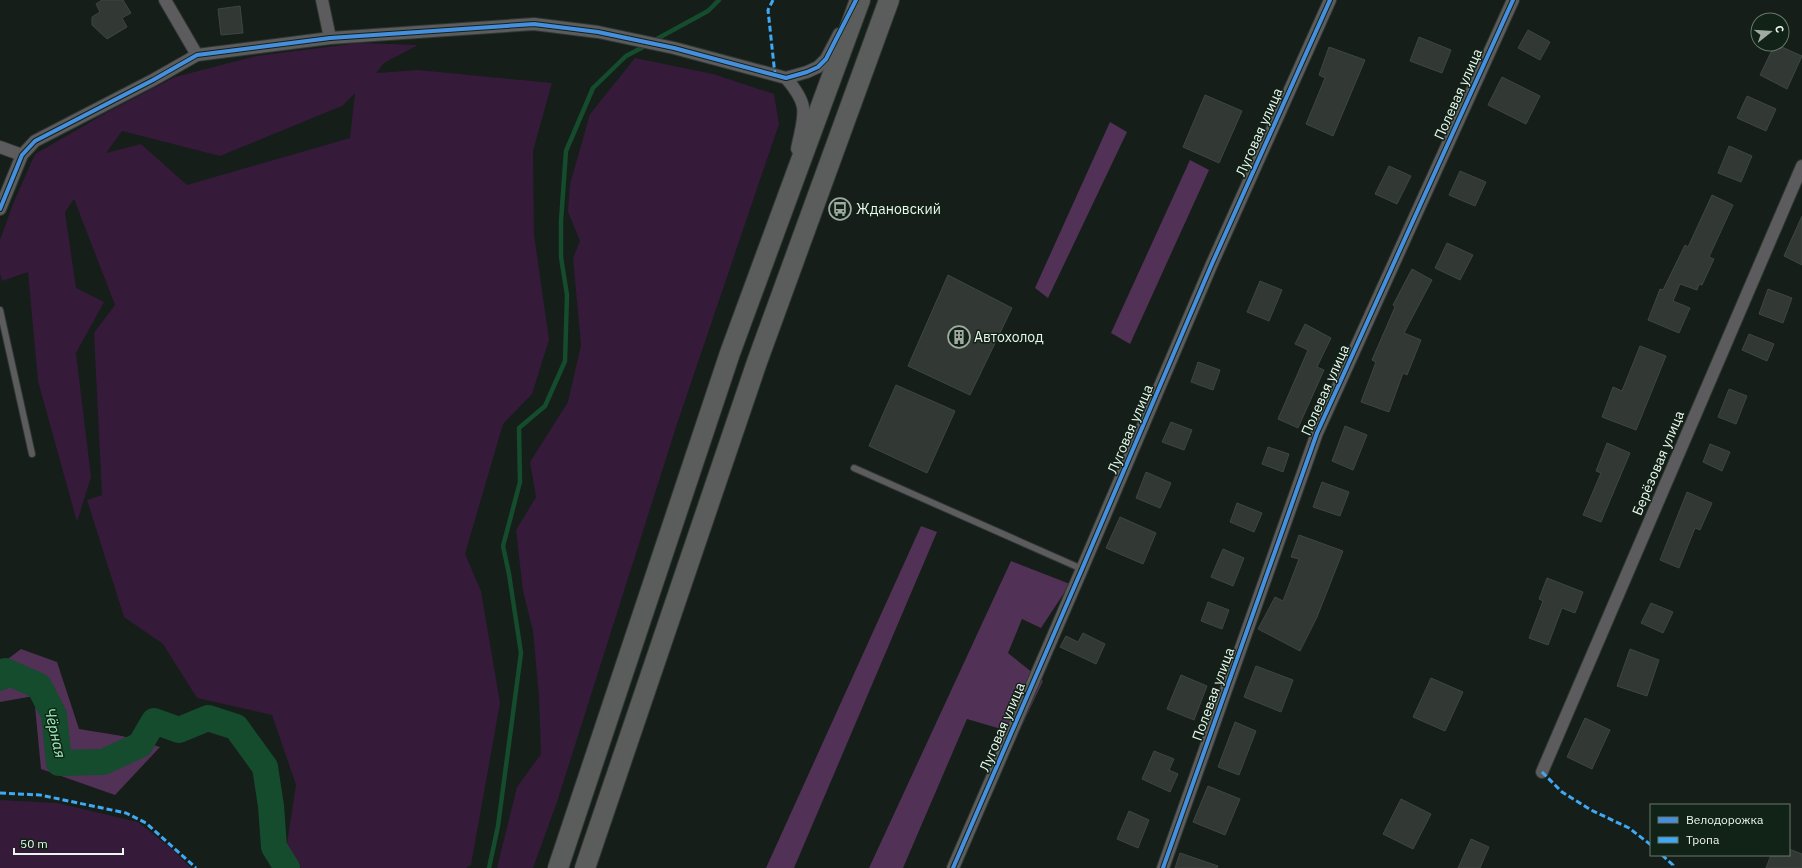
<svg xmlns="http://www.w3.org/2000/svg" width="1802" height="868" font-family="'IBM Plex Sans',sans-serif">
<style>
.green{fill:#351a3a;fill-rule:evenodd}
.forest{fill:#513155}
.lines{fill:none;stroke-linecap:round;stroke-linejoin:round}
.stream{stroke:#144c2d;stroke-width:4.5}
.river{stroke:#144c2d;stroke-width:26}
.building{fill:#323934;stroke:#3f4641}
.lane-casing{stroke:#303733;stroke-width:8}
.street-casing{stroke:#303733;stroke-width:14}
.primary-casing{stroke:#303733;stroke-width:22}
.lane{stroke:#5c5b5d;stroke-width:6}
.street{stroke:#5c5b5d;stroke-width:12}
.primary{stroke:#5b5d5d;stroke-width:20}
.quiet{stroke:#3fa9f5;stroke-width:3;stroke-dasharray:6 3;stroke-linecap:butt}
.cycleway-casing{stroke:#112217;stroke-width:6}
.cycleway{stroke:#468fdf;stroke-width:4}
.labels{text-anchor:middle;stroke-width:3;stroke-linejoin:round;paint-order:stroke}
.street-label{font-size:14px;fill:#ecf6ee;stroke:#112217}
.poi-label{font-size:14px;fill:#ecf6ee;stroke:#112217;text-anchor:start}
.water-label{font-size:15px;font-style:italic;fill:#a0f5bd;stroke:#112217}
</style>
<rect width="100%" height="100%" fill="#151e18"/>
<g class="green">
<path d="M359 43 418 45 384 63 376 73 418 70 552 83 533 151 534 234 549 340 532 394 503 424 465 554 481 591 500 703 471 865 466 868H301L286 850 296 785 272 715 197 698 163 644 124 617 87 500 102 495 94 333 115 305 74 199 65 212 76 288 104 302 76 353 91 477 77 522 38 381 28 272 2 281 0 273V240L13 204 35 154 106 113 175 77 256 56ZM355 93 350 138 187 185 141 144 106 153 122 131 220 156 342 106Z"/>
<path d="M635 58 713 74 774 94 779 124 677 424 557 802 533 868H497L517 787 541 754 539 697 533 631 523 591 516 530 536 497 530 462 568 402 581 345 573 258 580 241 568 212 570 184 590 114Z"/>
<path d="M0 800 57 803 138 822 172 849 191 868H0Z"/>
</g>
<g class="forest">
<path d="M1110 122 1127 132 1048 298 1035 288Z"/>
<path d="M1190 160 1209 170 1130 344 1111 333Z"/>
<path d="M921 526 937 532 794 868H766Z"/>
<path d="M1011 561 1070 584 1041 628 1022 619 1008 653 1043 681 1018 734 967 719 903 868H869Z"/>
<path d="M21 649 57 662 79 729 122 736 160 747 115 795 41 769 34 696 0 702V665Z"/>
</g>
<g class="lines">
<g class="stream">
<path d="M653 41 708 11 719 0"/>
<path d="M489 868 498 826 521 653 509 574 503 546 520 482 519 428 545 406 565 361 567 295 561 257V221L566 151 593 88 626 56 647 45"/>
</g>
<path class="river" d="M0 678 5 671 39 686 54 715 59 763 103 762 140 745 154 721 179 730 208 718 236 727 265 767 271 806 274 847 287 868"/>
</g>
<g class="building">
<path d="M102 0H123L131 13 122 18 127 27 107 39 92 25V17L100 12 96 4Z"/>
<path d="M240 6 243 33 221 35 218 9Z"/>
<path d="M1528 30 1550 42 1540 60 1518 48Z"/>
<path d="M1419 37 1451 50 1442 73 1410 61Z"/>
<path d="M1775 44 1802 56 1787 89 1760 75Z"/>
<path d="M1329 47 1365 60 1333 136 1306 124 1325 78 1319 75Z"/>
<path d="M1502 77 1540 96 1526 124 1488 105Z"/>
<path d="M1205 95 1242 111 1219 163 1183 147Z"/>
<path d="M1747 96 1776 109 1766 131 1737 118Z"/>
<path d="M1729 146 1752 156 1741 182 1718 173Z"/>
<path d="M1389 166 1411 176 1397 204 1375 194Z"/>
<path d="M1460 171 1486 182 1475 206 1449 195Z"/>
<path d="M1712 195 1733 205 1709 257 1714 259 1702 285 1699 284 1697 290 1680 284 1673 301 1690 308 1679 333 1648 320 1660 289 1663 290 1685 245 1688 247Z"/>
<path d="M1802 216V265L1784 256Z"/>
<path d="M1447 243 1473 255 1460 280 1435 268Z"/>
<path d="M1412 269 1432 280 1404 333 1421 340 1407 375 1403 373 1389 412 1361 402 1376 362 1372 360 1395 307 1393 305Z"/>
<path d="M948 275 1012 308 970 395 908 366Z"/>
<path d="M1260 281 1282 290 1269 321 1247 312Z"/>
<path d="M1768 289 1792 298 1783 323 1759 314Z"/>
<path d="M1305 324 1331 338 1317 367 1324 370 1298 428 1278 419 1308 350 1295 344Z"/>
<path d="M1749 334 1774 344 1767 361 1742 350Z"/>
<path d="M1640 346 1666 356 1636 430 1602 417 1613 387 1622 391Z"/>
<path d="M1198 362 1220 370 1213 390 1191 382Z"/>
<path d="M896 385 955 411 927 473 869 446Z"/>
<path d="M1729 389 1747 396 1736 424 1718 417Z"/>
<path d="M1171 422 1192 430 1184 450 1162 442Z"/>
<path d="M1345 426 1367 435 1353 470 1332 461Z"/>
<path d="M1607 443 1630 453 1601 522 1583 515 1601 473 1596 471Z"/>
<path d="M1710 444 1730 452 1722 471 1703 462Z"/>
<path d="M1268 447 1289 454 1283 472 1262 464Z"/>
<path d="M1146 472 1171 483 1160 508 1136 498Z"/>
<path d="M1322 482 1349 492 1340 516 1313 507Z"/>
<path d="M1687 492 1712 503 1700 530 1695 528 1679 568 1660 560Z"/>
<path d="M1237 503 1262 513 1254 532 1230 522Z"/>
<path d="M1120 517 1156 533 1143 564 1106 548Z"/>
<path d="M1299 535 1343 551 1317 617 1300 651 1258 629 1275 597 1283 601 1299 559 1291 557Z"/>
<path d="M1223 549 1244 558 1233 586 1211 577Z"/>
<path d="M1547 578 1583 592 1575 613 1562 608 1548 645 1529 638 1543 601 1539 599Z"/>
<path d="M1208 602 1229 610 1222 629 1201 621Z"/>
<path d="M1651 603 1673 612 1663 633 1641 623Z"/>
<path d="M1083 633 1105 644 1096 664 1060 647 1066 636 1078 642Z"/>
<path d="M1630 649 1659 660 1647 696 1617 686Z"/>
<path d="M1256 666 1293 680 1281 712 1244 697Z"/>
<path d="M1181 675 1207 686 1194 720 1167 709Z"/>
<path d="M1431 678 1463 692 1445 731 1413 717Z"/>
<path d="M1585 718 1610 730 1592 769 1567 757Z"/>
<path d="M1235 722 1256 731 1239 775 1218 767Z"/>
<path d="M1154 751 1174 759 1169 770 1178 774 1170 792 1142 779Z"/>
<path d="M1208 786 1240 799 1225 835 1193 822Z"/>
<path d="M1401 799 1431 814 1413 849 1383 834Z"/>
<path d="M1129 811 1149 820 1138 848 1117 839Z"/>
<path d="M1471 839 1489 847 1480 868H1458Z"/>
<path d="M1789 849 1802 854V868H1766L1771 855H1789Z"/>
<path d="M1180 853 1218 866 1217 868H1175Z"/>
</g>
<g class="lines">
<g class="lane-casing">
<g id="lane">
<path d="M0 310 32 454"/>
<path d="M854 468 1082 569"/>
</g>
</g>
<g class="street-casing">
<g id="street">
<path d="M165 0 197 55"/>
<path d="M322 0 330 38"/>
<path d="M786 78C811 107 804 114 797 149"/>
<path d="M0 147 22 155"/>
<path d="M0 209 22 155 35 141 153 80 197 55 330 38 534 24 598 32 674 48 786 78 807 72 818 67 826 59 839 34"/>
<path d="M1542 772 1802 166"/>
<path d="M953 868 1082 569 1211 266 1330 0"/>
<path d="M1163 868 1317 433 1513 0"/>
</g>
</g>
<g class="primary-casing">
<g id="primary">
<path d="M558 868 730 353 860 0"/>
<path d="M585 868 757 362 889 0"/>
</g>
</g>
<use href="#lane" class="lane"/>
<use href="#street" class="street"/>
<use href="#primary" class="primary"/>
<g class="quiet">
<path d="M773 0 768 10 775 75"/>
<path d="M1542 772 1562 792 1591 810 1629 828 1651 845"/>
<path d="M0 793 40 795 126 813 146 823 196 868"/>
<path d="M1662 855 1673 865 1672 868"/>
</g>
<g class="cycleway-casing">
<g id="cycleway">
<path d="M0 209 22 155 35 141 153 80 197 55 330 38 534 24 598 32 674 48 786 78 807 72 818 67 826 59 856 0"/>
<path d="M953 868 1082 569 1211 266 1330 0"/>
<path d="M1163 868 1317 433 1513 0"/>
</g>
</g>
<use href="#cycleway" class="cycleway"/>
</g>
<defs>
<g id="bus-ring" transform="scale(1.15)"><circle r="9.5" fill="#112217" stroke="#a1aaa3" stroke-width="1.5"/><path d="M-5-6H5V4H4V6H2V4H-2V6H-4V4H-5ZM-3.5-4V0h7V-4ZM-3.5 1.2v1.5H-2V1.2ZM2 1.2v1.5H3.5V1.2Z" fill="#a1aaa3"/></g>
<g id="building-ring" transform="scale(1.15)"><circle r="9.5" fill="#112217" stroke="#a1aaa3" stroke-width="1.5"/><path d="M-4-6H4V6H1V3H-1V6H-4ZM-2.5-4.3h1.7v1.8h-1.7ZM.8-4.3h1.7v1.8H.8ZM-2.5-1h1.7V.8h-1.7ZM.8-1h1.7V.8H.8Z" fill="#a1aaa3"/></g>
</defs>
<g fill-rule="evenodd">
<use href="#bus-ring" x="840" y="209"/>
<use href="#building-ring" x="959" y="337"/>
</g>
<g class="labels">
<g class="street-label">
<text transform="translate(1458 94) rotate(-66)" y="5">Полевая улица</text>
<text transform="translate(1259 132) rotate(-66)" y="5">Луговая улица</text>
<text transform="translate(1325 390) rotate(-66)" y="5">Полевая улица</text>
<text transform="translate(1130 429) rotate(-67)" y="5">Луговая улица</text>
<text transform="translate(1658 463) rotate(-67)" y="5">Берёзовая улица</text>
<text transform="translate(1213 694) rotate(-70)" y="5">Полевая улица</text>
<text transform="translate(1002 727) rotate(-67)" y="5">Луговая улица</text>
</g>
<g class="poi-label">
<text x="856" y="214">Ждановский</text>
<text x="974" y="342">Автохолод</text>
</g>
<g class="water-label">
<text transform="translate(55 733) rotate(77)" y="5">Чёрная</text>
</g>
</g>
<rect x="1650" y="804" width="140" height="52" fill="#112217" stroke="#69776d"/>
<rect x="1658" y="817" width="20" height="6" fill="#468fdf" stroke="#69776d"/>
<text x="1686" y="824" font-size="12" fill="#ecf6ee">Велодорожка</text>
<rect x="1658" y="837" width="20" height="6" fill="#3fa9f5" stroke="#69776d"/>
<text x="1686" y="844" font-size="12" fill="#ecf6ee">Тропа</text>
<g transform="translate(1770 32) rotate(73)"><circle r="19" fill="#112217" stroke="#69776d"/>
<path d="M0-3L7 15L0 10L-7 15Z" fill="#a1aaa3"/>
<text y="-6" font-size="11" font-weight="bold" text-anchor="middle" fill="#ecf6ee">С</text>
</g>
<path d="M14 848v6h109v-6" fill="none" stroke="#ecf6ee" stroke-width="2"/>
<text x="20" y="848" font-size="12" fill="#ecf6ee" stroke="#112217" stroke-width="3" paint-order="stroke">50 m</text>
</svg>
